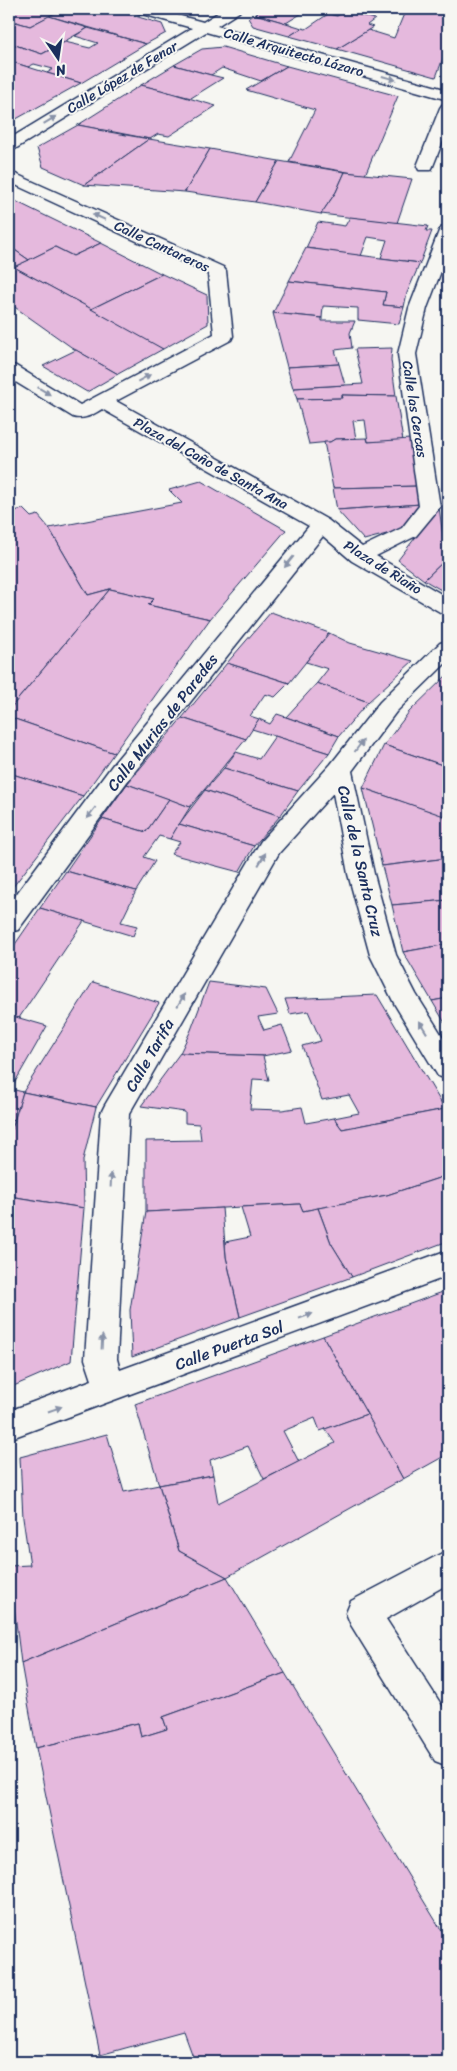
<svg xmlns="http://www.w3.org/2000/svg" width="457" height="2071" font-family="Sriracha,sans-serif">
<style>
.building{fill:#e5b9dd;stroke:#1b2f5e}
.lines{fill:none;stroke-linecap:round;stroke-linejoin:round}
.street-casing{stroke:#1b2f5e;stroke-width:3}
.street{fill:#f6f6f2;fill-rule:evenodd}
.oneway{fill:#8892a8}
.labels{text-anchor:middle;stroke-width:4;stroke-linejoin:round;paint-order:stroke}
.far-street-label{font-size:14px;fill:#1b2f5e;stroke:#f6f6f2}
.street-label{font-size:16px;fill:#1b2f5e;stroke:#f6f6f2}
</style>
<rect width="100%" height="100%" fill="#f6f6f2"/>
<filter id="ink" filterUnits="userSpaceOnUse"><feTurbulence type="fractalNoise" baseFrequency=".02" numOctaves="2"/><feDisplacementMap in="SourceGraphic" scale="10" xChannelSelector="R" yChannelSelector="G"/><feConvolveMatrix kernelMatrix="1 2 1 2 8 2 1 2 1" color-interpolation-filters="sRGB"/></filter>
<g filter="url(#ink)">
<g class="building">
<path d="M9 9H63L30 26 9 20Z"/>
<path d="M63 9H111L162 24 166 33 146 44 49 16Z"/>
<path d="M263 9H309L286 23 255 14Z"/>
<path d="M308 9H338L345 11 337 16Z"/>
<path d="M406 9 448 12V45L436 77 337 49 368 30 394 38Z"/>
<path d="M345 11 375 19 367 25 373 27 337 49 289 36 302 28 306 29 328 14 337 16Z"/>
<path d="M255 14 286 23 302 28 289 36 253 26 248 18Z"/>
<path d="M49 16 88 28 42 54 9 43V20L30 26Z"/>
<path d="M88 28 146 44 81 83 47 73 53 69 34 64 28 67 9 61V43L42 54 65 42 90 48 98 43 75 36Z"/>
<path d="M223 47 287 66 261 81 222 68 211 75 174 65 202 49Z"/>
<path d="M9 61 47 73 81 83 9 123Z"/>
<path d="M174 65 211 75 223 78 191 98 141 85Z"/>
<path d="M287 66 398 96 365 175 289 162 315 110 246 90Z"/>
<path d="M141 85 161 90 216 106 169 136 158 134 150 139 78 125Z"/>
<path d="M78 125 99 129 98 130 149 139 84 185 43 167 37 148Z"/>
<path d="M149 139 210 149 185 192 84 185Z"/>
<path d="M210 149 279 161 255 202 185 192Z"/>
<path d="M279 161 345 172 336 192 321 214 255 202Z"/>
<path d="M345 172 412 179 397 223 321 214 336 192Z"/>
<path d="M9 198 101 243 73 256 55 247 29 260 9 246Z"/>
<path d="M350 217 428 226 426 231H432L420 263 381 258 387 240 368 237 361 256 306 248 318 222 345 226Z"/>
<path d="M101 243 162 274 91 309 14 267 55 247 73 256Z"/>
<path d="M9 246 29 260 9 269Z"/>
<path d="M306 248 381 258 420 263 407 293 404 307 383 305 386 292 289 281Z"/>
<path d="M14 267 149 340 163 349 118 374 74 349 9 303V269Z"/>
<path d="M162 274 207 295 208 324 163 349 91 309Z"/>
<path d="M289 281 386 292 383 305 404 307 399 324 358 320V308L323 306 322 318 273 313Z"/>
<path d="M273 313 322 318V321H355L350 333 352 348 335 350 339 364 287 367Z"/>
<path d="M392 348 391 360 396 396 342 395 343 398 297 399 293 388 363 384 355 349Z"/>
<path d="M76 350 118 374 87 392 43 366Z"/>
<path d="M339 364 345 385 293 388 287 367Z"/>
<path d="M342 395 396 396 403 441 368 442 365 420 353 421 356 439H335L330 442 309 444 297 399 343 398Z"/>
<path d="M367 438 368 442 410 439 420 486 333 488 324 442H330L335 439Z"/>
<path d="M201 481 286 530 210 619 148 605 154 599 110 589 88 595 49 528 182 503 169 490Z"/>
<path d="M420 486 421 504 337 510 333 488Z"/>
<path d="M421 504 402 530 364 540 337 510Z"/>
<path d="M439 507 445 551 443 562 424 580 398 560Z"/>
<path d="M23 509 31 517 38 515 49 528 88 595 110 589 9 710V512Z"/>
<path d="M448 550V594L424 580 443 562 445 551Z"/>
<path d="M110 589 154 599 148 605 210 619 114 753 9 717V710Z"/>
<path d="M271 612 329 633 289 683 227 663Z"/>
<path d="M329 633 350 643 413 661 368 702 317 683 328 669 306 662Z"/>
<path d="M227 663 289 683 275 697 265 694 250 716 259 719 246 739 182 718Z"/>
<path d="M448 674V767L384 745 409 712Z"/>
<path d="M317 683 368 702 339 736 286 717Z"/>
<path d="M277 714 286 717 339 736 329 753 252 729 259 719 270 724Z"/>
<path d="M9 717 114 753 83 796 9 773Z"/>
<path d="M182 718 246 739 190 807 127 784Z"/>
<path d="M275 736 329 753 298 791 224 768 236 752 259 759Z"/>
<path d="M384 745 448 767V779L442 790 448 792V818L363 788Z"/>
<path d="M224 768 298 791 280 816 205 790Z"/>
<path d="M9 773 83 796 9 892Z"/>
<path d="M127 784 169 799 146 832 102 819Z"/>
<path d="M363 788 444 816 448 829V858L382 866Z"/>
<path d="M205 790 280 816 254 846 179 824Z"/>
<path d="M169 799 190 807 170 839 159 836 144 857 155 861 136 891 66 871 102 819 146 832Z"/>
<path d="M179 824 254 846 239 872 171 854 180 842 170 839Z"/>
<path d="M448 858V900L392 905 382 866Z"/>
<path d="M66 871 136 891 121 922 137 926 133 936 40 908Z"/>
<path d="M448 900V944L403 952 392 905Z"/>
<path d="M40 908 84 921 19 1018 9 1015V953Z"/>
<path d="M448 944V998L432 1001 403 952Z"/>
<path d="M93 982 159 1003 96 1107 23 1092Z"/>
<path d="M209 982 266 989 278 1014 258 1017 264 1030 282 1025 292 1050 263 1056 180 1053 191 1030Z"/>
<path d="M377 995 445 1109 342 1129 334 1118 359 1113 349 1095 322 1100 302 1046 321 1041 308 1011 290 1014 285 999Z"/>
<path d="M448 998V1028L432 1001Z"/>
<path d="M9 1015 47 1026 11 1089 23 1092 15 1120 9 1119Z"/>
<path d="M180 1053 263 1056 269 1080 253 1079 250 1109 282 1110 302 1107 306 1123 334 1118 342 1129 445 1109 448 1113V1175L387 1195 303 1211 300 1204 146 1212V1141L201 1140 199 1124 185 1123V1112L141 1106Z"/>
<path d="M23 1092 96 1107 83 1160 84 1208 9 1196V1138Z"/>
<path d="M9 1119 15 1120 9 1138Z"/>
<path d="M448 1175V1241L352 1277 331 1243 318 1208 387 1195Z"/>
<path d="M9 1196 84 1208 71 1361 9 1388Z"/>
<path d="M300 1204 303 1211 318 1208 331 1243 352 1277 240 1317 226 1257 225 1242 250 1237 241 1207Z"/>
<path d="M222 1208 226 1257 240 1317 132 1357 130 1310 146 1212Z"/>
<path d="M448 1290V1454L403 1479 323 1336Z"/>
<path d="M323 1336 367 1414 320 1431 315 1418 283 1431 299 1462 264 1479 248 1446 210 1460 213 1475 159 1485 135 1404Z"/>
<path d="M367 1414 403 1479 227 1577 179 1551 159 1485 213 1475 218 1503 335 1443 325 1429Z"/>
<path d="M107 1434 124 1492 159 1485 179 1551 227 1577 21 1663 9 1566 30 1565 23 1518 20 1457Z"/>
<path d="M227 1577 285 1673 163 1717 167 1729 141 1737 138 1723 36 1748 21 1663Z"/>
<path d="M285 1673 448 1941V2062H195L184 2032 100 2055 36 1748 138 1723 141 1737 167 1729 163 1717Z"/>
</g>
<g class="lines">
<g class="street-casing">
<g id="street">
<path d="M133 9H155L203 22 224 9H241L239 12 217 26 448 90V100L206 32 15 149 9 151V139L192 28 135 12Z"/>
<path d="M448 103V128L433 166 431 170H419L417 166 440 108 442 105Z"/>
<path d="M9 171 223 267 226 271 233 336 231 340 116 401 328 520 362 547 402 528 419 506 398 354 409 308 439 231 442 227 448 226V253L427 308 416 354 440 507 416 536 376 556 448 598V614L440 612 352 561 323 536 132 775 18 930 9 932V904L114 763 309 526 102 409C92 415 84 420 73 417L9 378V364L16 366 80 405 214 334 208 274 9 182Z"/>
<path d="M448 641V661L396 712 352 771 374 874 396 955 416 994 448 1045V1079L438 1076 395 1005 370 955 348 874 333 793 279 853 129 1114 117 1359 120 1370 448 1250V1276L9 1439V1411L92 1380 85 1359 101 1113 105 1105 261 841 331 764 380 702 440 643Z"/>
<path d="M448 1550V1584L386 1619 448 1715V1766L435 1761 351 1625 346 1613 351 1601Z"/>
</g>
</g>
<use href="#street" class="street"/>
</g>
<defs><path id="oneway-solid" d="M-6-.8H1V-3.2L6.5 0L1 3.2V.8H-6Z" transform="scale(1.25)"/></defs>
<g class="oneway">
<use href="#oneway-solid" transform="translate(389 78) rotate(16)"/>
<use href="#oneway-solid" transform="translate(50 120) rotate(-31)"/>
<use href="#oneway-solid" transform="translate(99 217) rotate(-155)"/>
<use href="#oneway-solid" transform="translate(144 378) rotate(-28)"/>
<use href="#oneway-solid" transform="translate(44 391) rotate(31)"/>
<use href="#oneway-solid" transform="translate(289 562) rotate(129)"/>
<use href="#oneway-solid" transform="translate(359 746) rotate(-53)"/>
<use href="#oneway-solid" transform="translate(91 813) rotate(127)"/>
<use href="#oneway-solid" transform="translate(262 859) rotate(-60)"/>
<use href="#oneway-solid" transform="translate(181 1000) rotate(-60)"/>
<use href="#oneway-solid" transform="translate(423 1027) rotate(-122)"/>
<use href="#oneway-solid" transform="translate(111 1180) rotate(-87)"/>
<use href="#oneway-solid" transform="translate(306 1316) rotate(-20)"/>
<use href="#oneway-solid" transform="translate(102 1342) rotate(-87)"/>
<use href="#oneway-solid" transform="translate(55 1409) rotate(-19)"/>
</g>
</g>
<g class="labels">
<g class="far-street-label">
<text transform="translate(294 52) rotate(16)" y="5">Calle Arquitecto Lázaro</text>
<text transform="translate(122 77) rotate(-31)" y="5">Calle López de Fenar</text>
<text transform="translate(162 246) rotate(25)" y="5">Calle Cantareros</text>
<text transform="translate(415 409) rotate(81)" y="5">Calle las Cercas</text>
<text transform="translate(211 463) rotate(29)" y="5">Plaza del Caño de Santa Ana</text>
<text transform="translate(383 567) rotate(32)" y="5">Plaza de Riaño</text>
</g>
<g class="street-label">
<text transform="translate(162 722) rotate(-52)" y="6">Calle Murias de Paredes</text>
<text transform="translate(361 861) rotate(77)" y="6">Calle de la Santa Cruz</text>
<text transform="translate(149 1055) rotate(-60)" y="6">Calle Tarifa</text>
<text transform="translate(229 1345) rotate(-20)" y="6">Calle Puerta Sol</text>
</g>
</g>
<rect width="457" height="2071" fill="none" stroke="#f6f6f2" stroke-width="30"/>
<rect x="15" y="15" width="427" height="2041" fill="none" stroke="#1b2f5e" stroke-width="2" filter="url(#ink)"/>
<g transform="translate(58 58) rotate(167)" stroke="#f6f6f2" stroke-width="4" paint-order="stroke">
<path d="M0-4L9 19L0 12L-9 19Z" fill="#1b2f5e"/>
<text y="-8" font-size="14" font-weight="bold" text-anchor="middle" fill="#1b2f5e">N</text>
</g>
</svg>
